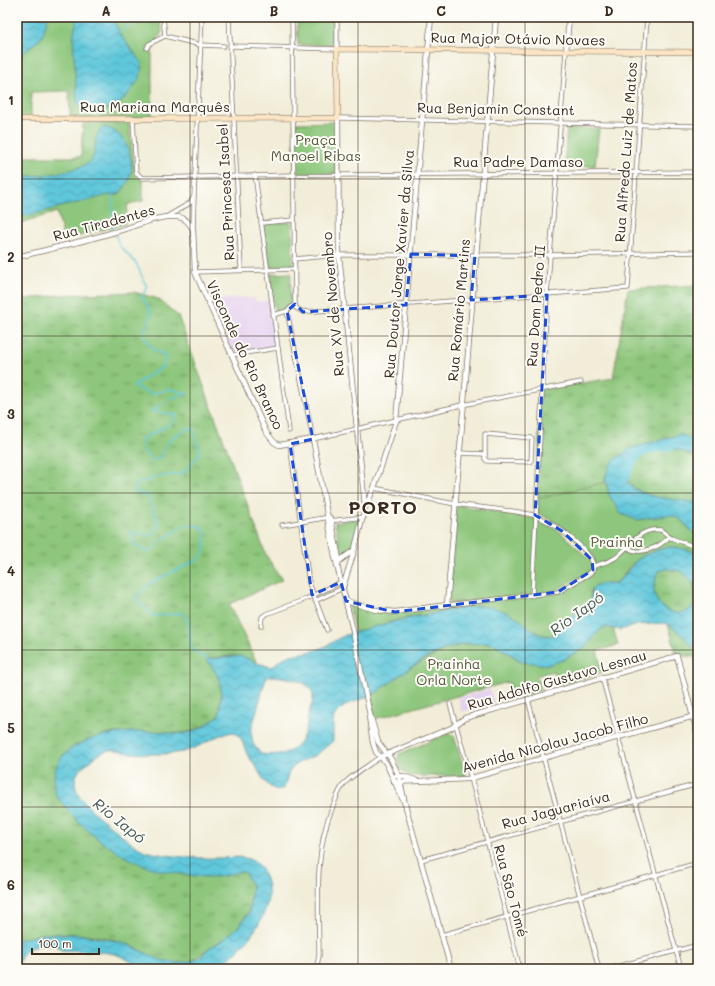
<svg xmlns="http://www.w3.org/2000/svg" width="715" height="986" font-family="Mali,sans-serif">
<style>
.built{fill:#e6d2f0}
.grass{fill:url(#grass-tufts);stroke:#64784c}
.park{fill:#8dc67b;stroke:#64784c}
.water{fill:url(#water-waves);stroke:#4d787c;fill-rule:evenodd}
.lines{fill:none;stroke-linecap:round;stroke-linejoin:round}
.stream{stroke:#5fc7db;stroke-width:1.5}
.river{stroke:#5fc7db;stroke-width:8}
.pedestrian-casing{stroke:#7b6e5f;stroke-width:4}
.minor-casing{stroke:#7b6e5f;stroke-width:5}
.tertiary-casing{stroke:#7b6e5f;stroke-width:6}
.secondary-casing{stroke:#7b6e5f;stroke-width:6}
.pedestrian{stroke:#fff;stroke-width:2.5}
.minor{stroke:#fff;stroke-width:3.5}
.tertiary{stroke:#fff;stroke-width:4.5}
.secondary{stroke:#fce5c4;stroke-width:5}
.marked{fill:none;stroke:#1d4ed8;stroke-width:3;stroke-dasharray:8 5;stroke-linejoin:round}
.grid{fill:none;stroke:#3b2a1e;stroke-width:1;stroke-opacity:0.55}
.labels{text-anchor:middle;stroke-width:4;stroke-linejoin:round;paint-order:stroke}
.street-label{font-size:14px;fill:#3b2a1e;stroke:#fdfcf7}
.park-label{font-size:14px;fill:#54593a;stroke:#fdfcf7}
.water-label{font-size:15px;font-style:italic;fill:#465957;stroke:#fdfcf7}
.district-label{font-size:18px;font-weight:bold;letter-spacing:1px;fill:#3b2a1e;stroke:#fdfcf7}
.neatline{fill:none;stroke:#3b2a1e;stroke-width:1.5}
.grid-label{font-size:13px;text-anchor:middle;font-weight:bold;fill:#3b2a1e}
</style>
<defs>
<pattern id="grass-tufts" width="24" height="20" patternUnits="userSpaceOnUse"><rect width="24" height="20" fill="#8dc67b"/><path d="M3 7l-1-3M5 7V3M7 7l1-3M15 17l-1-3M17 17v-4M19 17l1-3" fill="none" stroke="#74a164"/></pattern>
<pattern id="water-waves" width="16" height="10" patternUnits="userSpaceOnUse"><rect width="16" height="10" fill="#5fc7db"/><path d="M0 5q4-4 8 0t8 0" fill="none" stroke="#50a2b1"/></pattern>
</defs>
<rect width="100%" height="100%" fill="#fdfcf7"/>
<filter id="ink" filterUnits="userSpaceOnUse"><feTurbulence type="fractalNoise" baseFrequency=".025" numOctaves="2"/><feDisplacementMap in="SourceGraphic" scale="8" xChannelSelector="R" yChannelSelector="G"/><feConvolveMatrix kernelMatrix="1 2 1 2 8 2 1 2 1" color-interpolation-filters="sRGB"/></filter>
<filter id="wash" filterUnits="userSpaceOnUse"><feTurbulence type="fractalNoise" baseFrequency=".012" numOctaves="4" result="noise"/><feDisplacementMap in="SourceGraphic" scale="16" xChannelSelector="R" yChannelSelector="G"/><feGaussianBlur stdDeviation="0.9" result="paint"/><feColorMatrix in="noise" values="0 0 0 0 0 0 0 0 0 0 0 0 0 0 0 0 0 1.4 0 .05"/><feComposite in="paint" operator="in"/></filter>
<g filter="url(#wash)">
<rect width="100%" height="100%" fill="#f2edd8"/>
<g class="built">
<path d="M248 297V299L255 298 256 302 270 300 276 346 234 353 210 301Z"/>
<path d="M490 689 494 703 461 712 458 698Z"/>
</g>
<g class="grass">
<path d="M698 285V445L681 434 629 449 605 476 606 482 538 499 539 390 613 378 628 289Z"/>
<path d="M134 292 158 299 178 316 266 555 282 580 229 604 257 663C235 653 230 656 207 659 224 682 222 687 219 715 186 745 160 728 120 733 115 733 109 733 105 735 89 740 74 752 59 761L101 841 225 876 233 871 244 872C246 876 250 881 251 885 253 890 252 896 251 901 247 924 230 935 211 947 197 955 196 964 176 963 156 962 140 948 122 942 99 934 68 933 44 934 34 934 26 940 17 940V433L23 425 17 406V300L61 295Z"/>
<path d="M662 448 678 449 698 459V504L695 502C674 500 613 498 632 464 639 450 648 450 662 448Z"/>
<path d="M666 569 681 571 692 581C694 588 698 601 693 608 680 625 653 605 653 589 653 583 657 576 659 571Z"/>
<path d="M668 624 679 632 698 653V668L694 656H677Z"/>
</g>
<g class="park">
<path d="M17 17H159L162 32 152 50V118H70L69 91 31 92V117L17 123Z"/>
<path d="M297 17H332V45H298Z"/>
<path d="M336 122 338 174H295V123Z"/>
<path d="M83 123H129L135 175 143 181V201L128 204 125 224 64 240 57 212 17 224V157H81Z"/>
<path d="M567 128 599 129 595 166H564Z"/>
<path d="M292 222 293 265 269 267 263 224Z"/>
<path d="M291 273 290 308 275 312 270 274Z"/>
<path d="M606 482 609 495 636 520 669 515 679 518 698 538V553C675 545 650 547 631 565 626 570 623 578 617 582 613 584 610 582 606 584 601 585 596 588 591 590L590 601 586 608 567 619 561 630 551 636 541 635 531 629 520 620 477 606 400 619 355 633 348 604 375 612 394 613 454 604 559 593 594 569V558L562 526 538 513V499Z"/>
<path d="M456 505 536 519 557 529 590 560 592 566 591 570 553 592 449 603Z"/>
<path d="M362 518 352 552 341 556 335 522Z"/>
<path d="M606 627 613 628 618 645 597 651 603 672 558 685 554 671 536 676 541 690 513 699 511 698 508 682 374 719 372 701 373 695 410 668 446 649 463 644 492 643 523 662 563 660 584 648 601 629Z"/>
<path d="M450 733 454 736 466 776H410L400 769 398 759 399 754Z"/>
</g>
<g class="water">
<path d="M17 17H48L42 37 17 59Z"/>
<path d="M77 17H113L119 33 142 63 140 78 126 97 118 104 110 109 83 108 77 104 73 37Z"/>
<path d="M103 127C124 129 136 158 130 177 128 184 123 189 118 195H109L17 218V177C32 177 84 172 92 159 97 149 93 134 103 127Z"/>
<path d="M681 434 698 445V459C682 448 655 442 638 455 634 457 632 464 630 468 627 472 626 481 630 485 641 498 679 500 695 502L698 504V538L679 518 669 515 636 520 621 514 609 495 605 477 611 463 629 449Z"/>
<path d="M669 547 680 548 698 553V653L679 632 668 624 662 623 638 625 620 630 606 627 601 629 584 648 563 660 548 665 523 662 492 643 463 644 446 649 426 658 410 668 373 695 348 704 339 710 334 716 333 723V741L316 755 296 764 289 772 284 788C269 795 261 775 255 765 253 762 250 759 248 756 243 747 242 729 228 733 212 736 199 749 182 752 164 755 146 754 129 753 123 752 116 749 110 750 102 751 96 757 90 761 54 784 92 811 112 827 122 835 132 845 143 850 157 856 203 859 219 858 231 858 242 855 253 861 260 865 263 872 266 879 277 911 246 945 224 963 221 966 218 968 214 969 203 971 160 971 149 969 137 967 126 957 114 954 96 950 79 951 61 950L55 945C44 945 27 945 21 957 19 961 19 966 17 969V940L43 934H77L122 942 161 960 176 963 192 961 199 958 209 948 221 941 239 926 249 913 252 886 244 872C233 871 233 875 224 876 205 879 182 874 163 871 128 864 85 834 64 805 61 802 56 797 55 793 52 783 54 770 59 761 77 732 134 730 164 732 173 733 181 735 191 732 202 729 210 722 219 715 222 687 224 682 206 659L241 656 257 663 272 667C289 650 300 656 319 649 329 646 337 638 346 635 389 621 433 613 477 606 492 606 508 611 520 620 530 627 536 636 549 636 562 635 560 624 568 618 575 613 586 610 590 602 592 597 590 591 594 587 600 581 607 585 614 584 621 582 632 563 640 558 648 552 659 550 669 547ZM666 569 681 571 692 581C694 586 696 593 695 599 693 627 637 611 659 571ZM270 676C283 677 314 679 313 698 313 704 309 710 308 716 304 747 293 757 261 754L253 744 251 731 266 678Z"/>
</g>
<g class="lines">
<g class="stream">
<path d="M119 33 140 17"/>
<path d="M113 194V230"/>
<path d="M115 234 120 246 136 263 147 287 142 297C153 313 153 316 143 332 147 345 152 351 166 355L162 367 133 386 151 394 170 389 187 394 170 398 151 411 177 415 170 424 142 439 144 451 151 461 159 458 171 438 188 428 194 430 200 453 184 473 157 477 136 484 134 491 148 496 159 524 152 536 131 532C131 545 139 549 150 552L161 541 184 525 200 526 205 531V548L199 559 150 583 135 598 153 616 183 613 188 621 191 649 207 659"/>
</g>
<path class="river" d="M626 477C635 449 647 449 673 446"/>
</g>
</g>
<g filter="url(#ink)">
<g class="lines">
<g class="pedestrian-casing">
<path id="pedestrian" d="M294 175H338"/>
</g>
<g class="minor-casing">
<g id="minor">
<path d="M163 17 165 36"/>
<path d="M229 17 241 269"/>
<path d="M292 17 295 304 296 308 303 312 628 288 647 17"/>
<path d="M230 46 337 49V17"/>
<path d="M147 48 149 44 165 36 201 45 224 46"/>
<path d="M338 118 698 126"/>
<path d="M133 119 136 172 142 178 294 175"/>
<path d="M255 175 289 431"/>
<path d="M339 175 698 172"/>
<path d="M168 216 190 203 194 196 202 17"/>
<path d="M261 223 294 220"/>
<path d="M193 229 194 197"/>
<path d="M294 259 339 255H550L698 252"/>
<path d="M195 272 295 269"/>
<path d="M287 311 313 439 462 405 581 382"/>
<path d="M273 315 287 311 295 304"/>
<path d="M232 355 278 348"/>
<path d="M485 434 532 438 531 462 487 461 485 459Z"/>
<path d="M290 444 309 583 327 630"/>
<path d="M458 453 485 454"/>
<path d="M374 488C401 493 428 499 455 504 481 508 508 509 533 515 549 519 598 553 593 570L589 574 558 592 447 605"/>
<path d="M329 521 364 517"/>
<path d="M282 525 330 517"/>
<path d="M627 547C639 557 660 547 669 537"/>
<path d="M594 566C601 564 608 562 615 558 631 547 638 527 661 530L671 538 698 548"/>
<path d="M532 596 547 295 566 52"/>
<path d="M315 601 343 588"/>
<path d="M261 626 262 617 266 614 306 599 341 582"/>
<path d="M602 677 681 969"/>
<path d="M528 699 599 969"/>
<path d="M450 704 471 778 520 969"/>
<path d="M421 860 698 784"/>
<path d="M442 935 698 863"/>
<path d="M316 969 319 956C319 906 313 853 333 806 336 799 339 790 344 784 349 777 371 764 380 757"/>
<path d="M608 969 698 945"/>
</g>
</g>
<g class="tertiary-casing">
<g id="tertiary">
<path d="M566 52 569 17"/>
<path d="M338 118 339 255 365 506"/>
<path d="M17 257C51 249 84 241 118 231 136 226 158 215 177 217 185 217 189 223 193 229L195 272 266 432 274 442 279 445 313 439 335 557 353 631 369 711 378 742 391 759 399 776 405 804 451 969"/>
<path d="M331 519 339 559 338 565"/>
<path d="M338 562 354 550"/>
<path d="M343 587 355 548 365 508 374 488 396 421 431 17"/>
<path d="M346 601 376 610 395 612 447 605 496 17"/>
<path d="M369 717 373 743 376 752 386 763 405 804"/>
<path d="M380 757 451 728 465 718 677 656 698 736"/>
<path d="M396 776H403L415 780"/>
<path d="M394 782 468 779 698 715"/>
</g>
</g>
<g class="secondary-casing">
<path id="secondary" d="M17 119 338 118 337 49 698 52"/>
</g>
<use href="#pedestrian" class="pedestrian"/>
<use href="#minor" class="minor"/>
<use href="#tertiary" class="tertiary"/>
<use href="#secondary" class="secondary"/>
</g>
</g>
<path class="marked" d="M411 254 475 256 471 300 547 295 535 515 562 531 592 560 593 570 558 592 395 612 346 601 341 582 312 595 290 444 313 439 287 311 295 304 303 312 406 305Z"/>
<path class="grid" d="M190 17V969M358 17V969M525 17V969M17 179H698M17 336H698M17 493H698M17 650H698M17 807H698"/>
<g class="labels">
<g class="street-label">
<text transform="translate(518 39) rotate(1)" y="5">Rua Major Otávio Novaes</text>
<text x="155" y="112">Rua Mariana Marquês</text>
<text transform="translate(496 109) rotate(1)" y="5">Rua Benjamin Constant</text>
<text transform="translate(626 152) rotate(-86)" y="5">Rua Alfredo Luiz de Matos</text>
<text x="518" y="167">Rua Padre Damaso</text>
<text transform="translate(226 192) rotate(-93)" y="5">Rua Princesa Isabel</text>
<text transform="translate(104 223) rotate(-15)" y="5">Rua Tiradentes</text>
<text transform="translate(399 264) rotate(-85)" y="5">Rua Doutor Jorge Xavier da Silva</text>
<text transform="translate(333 304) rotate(-95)" y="5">Rua XV de Novembro</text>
<text transform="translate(536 306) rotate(-86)" y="5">Rua Dom Pedro II</text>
<text transform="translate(459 310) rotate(-85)" y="5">Rua Romário Martins</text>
<text transform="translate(245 355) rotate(65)" y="5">Visconde do Rio Branco</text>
<text transform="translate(557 680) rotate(-16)" y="5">Rua Adolfo Gustavo Lesnau</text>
<text transform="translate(555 743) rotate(-15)" y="5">Avenida Nicolau Jacob Filho</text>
<text transform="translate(556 810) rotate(-15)" y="5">Rua Jaguariaíva</text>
<text transform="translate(511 891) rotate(75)" y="5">Rua São Tomé</text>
</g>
<g class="park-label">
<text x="316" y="145">Praça<tspan x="316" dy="16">Manoel Ribas</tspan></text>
<text x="617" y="547">Prainha</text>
<text x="454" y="669">Prainha<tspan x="454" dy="16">Orla Norte</tspan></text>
</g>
<g class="water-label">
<text transform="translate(577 614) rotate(-36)" y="5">Rio Iapó</text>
<text transform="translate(119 821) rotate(39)" y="5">Rio Iapó</text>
</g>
<g class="district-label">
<text x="383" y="514">PORTO</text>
</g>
</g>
<rect width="715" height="986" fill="none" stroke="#fdfcf7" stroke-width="44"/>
<path d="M32 948v6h67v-6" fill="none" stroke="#3b2a1e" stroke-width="2"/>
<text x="38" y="948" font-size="12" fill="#3b2a1e" stroke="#fdfcf7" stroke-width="3" paint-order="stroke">100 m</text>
<rect x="22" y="22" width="671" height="942" class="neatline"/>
<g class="grid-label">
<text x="106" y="16">A</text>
<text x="274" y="16">B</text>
<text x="441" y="16">C</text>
<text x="609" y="16">D</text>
<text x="11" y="105">1</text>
<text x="11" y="262">2</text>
<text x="11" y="419">3</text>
<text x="11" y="576">4</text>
<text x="11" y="733">5</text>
<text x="11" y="890">6</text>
</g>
</svg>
